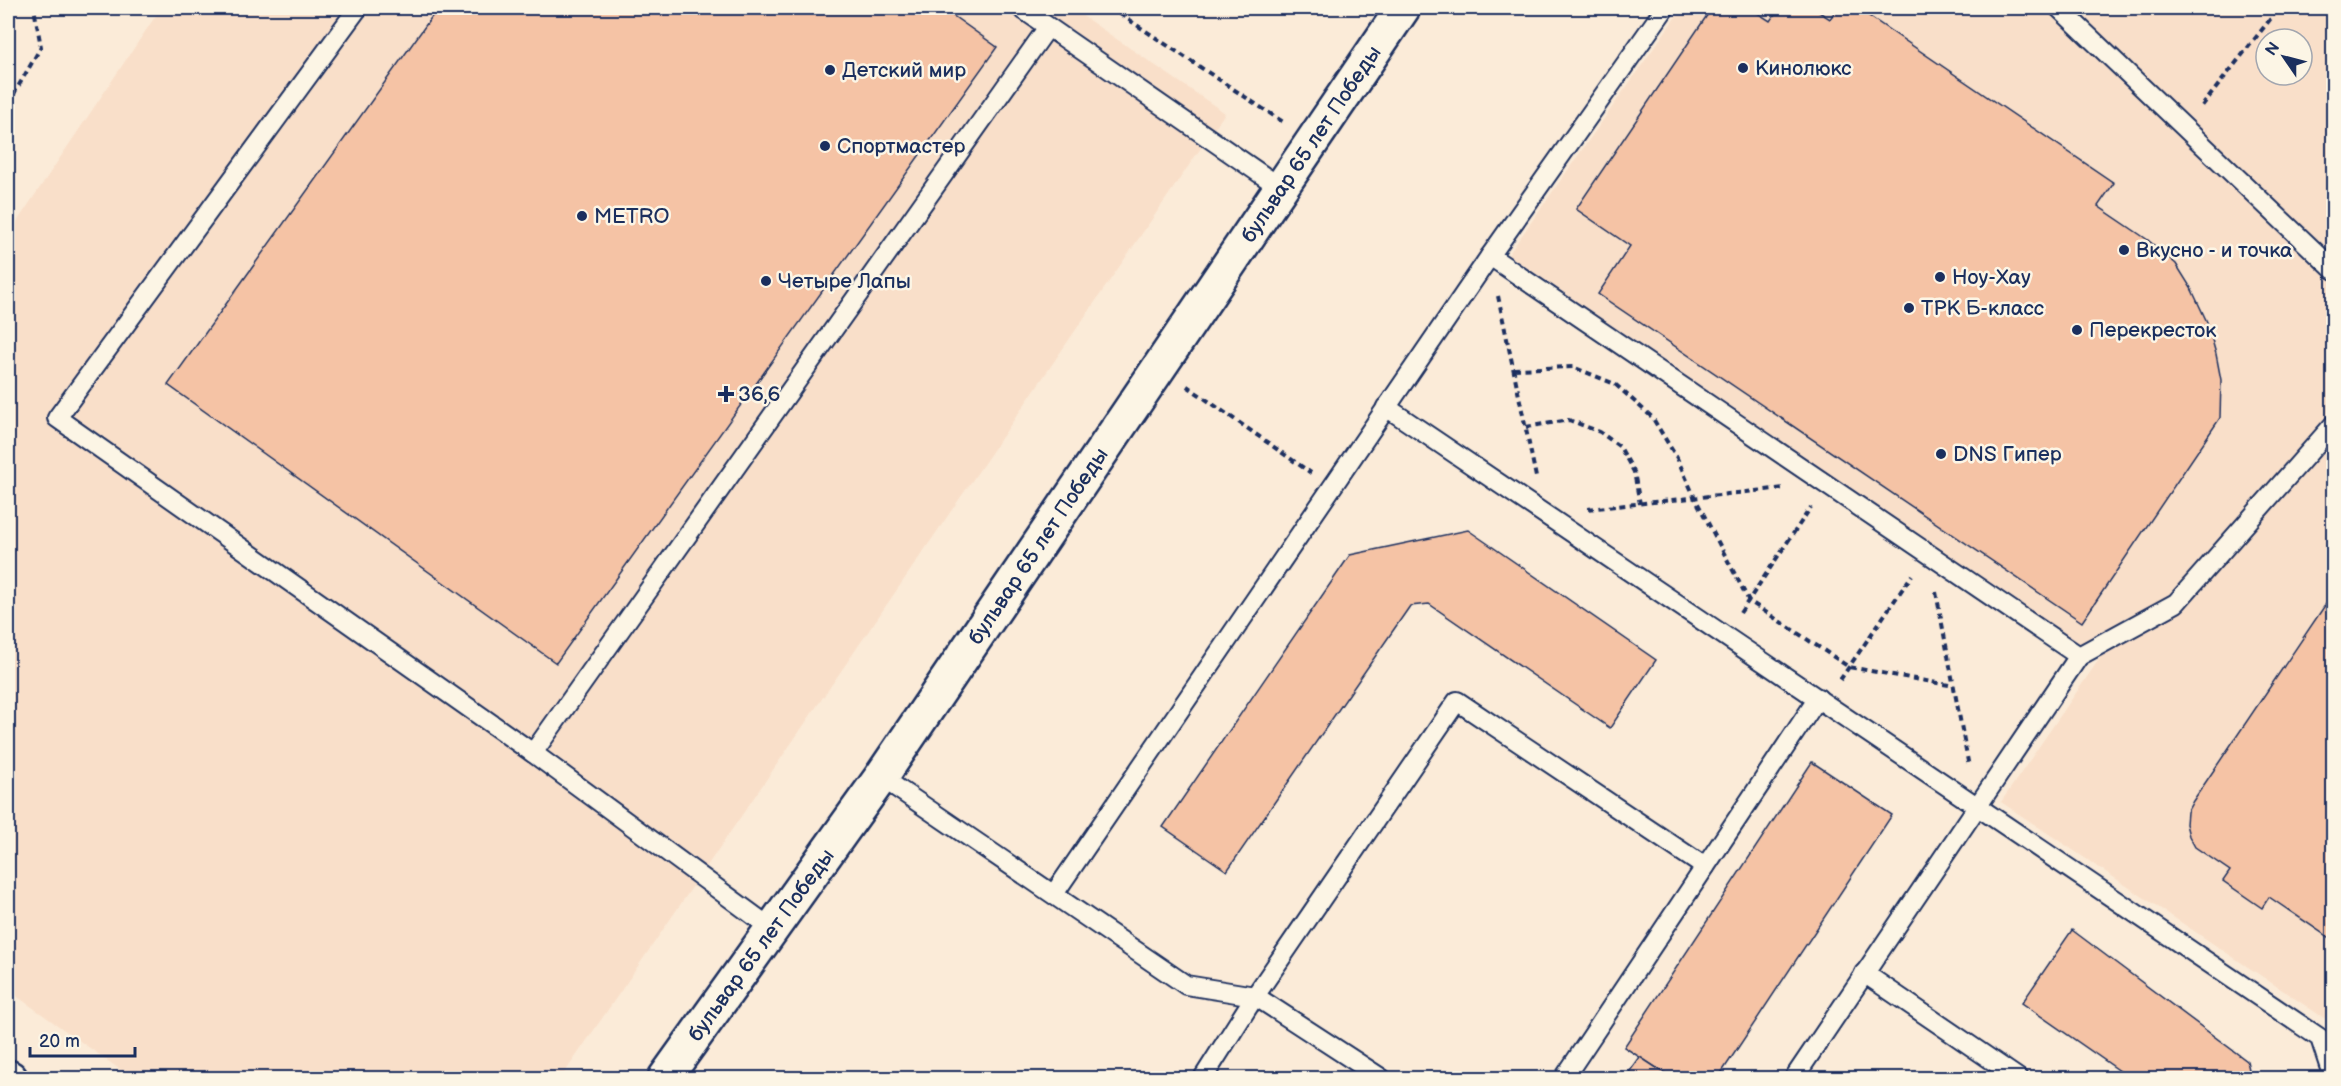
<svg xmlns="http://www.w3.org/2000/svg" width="2341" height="1086" font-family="'Balsamiq Sans',sans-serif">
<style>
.built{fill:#f9dfc9;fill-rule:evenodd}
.building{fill:#f5c3a5;stroke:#1b2f5e;stroke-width:1.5}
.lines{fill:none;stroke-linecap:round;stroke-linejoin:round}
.service-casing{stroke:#1b2f5e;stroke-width:22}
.minor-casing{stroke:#1b2f5e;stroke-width:38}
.path{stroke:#1b2f5e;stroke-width:4;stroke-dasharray:6 4.5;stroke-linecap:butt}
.service{stroke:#fcf5e5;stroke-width:18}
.minor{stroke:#fcf5e5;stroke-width:33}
.poi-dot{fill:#1b2f5e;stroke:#fcf5e5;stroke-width:2}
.labels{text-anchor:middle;stroke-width:5;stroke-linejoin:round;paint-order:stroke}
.poi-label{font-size:21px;fill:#1b2f5e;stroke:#fcf5e5;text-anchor:start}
.street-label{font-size:21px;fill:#1b2f5e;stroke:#fcf5e5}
</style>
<rect width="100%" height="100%" fill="#fbebd8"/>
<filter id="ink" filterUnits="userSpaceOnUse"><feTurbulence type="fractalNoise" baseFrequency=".0167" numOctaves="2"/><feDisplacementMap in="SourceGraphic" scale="12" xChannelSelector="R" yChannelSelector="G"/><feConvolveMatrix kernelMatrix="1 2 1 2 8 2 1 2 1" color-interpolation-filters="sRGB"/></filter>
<g filter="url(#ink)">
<g class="built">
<path d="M161 8H1071L1225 113 561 1078H132L8 990V235Z"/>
<path d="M1682 8H2333V1024L2001 802 2100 658 1508 255ZM2266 39H2302V75H2266Z"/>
</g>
<g class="building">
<path d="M438 8H942L997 47 556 663 168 385Z"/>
<path d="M1712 8H1750L1770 21 1779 8H1813L1830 19 1837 8H1857L2114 183 2098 206 2148 240 2176 264 2191 288 2207 322 2216 354 2221 380 2220 418 2082 622 1598 294 1630 246 1576 209Z"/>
<path d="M1468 530 1656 660 1610 728 1429 604 1410 606 1227 871 1163 827 1350 555Z"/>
<path d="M2334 592V941L2269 897 2262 908 2223 881 2230 871 2195 847 2189 836 2186 824 2187 812 2193 801Z"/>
<path d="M1812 762 1892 815 1718 1078H1672L1624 1047Z"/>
<path d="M2072 930 2247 1061 2251 1078H2130L2022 1003Z"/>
<path d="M1640 1057 1672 1078H1625Z"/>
</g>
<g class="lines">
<g class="service-casing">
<g id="service">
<path d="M358 8 57 418 533 753 1048 27"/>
<path d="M1021 8 1281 188"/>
<path d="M2059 8 2334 270"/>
<path d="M1490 256 2079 656 2176 603 2334 424"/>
<path d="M1386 407 2320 1038 2333 1078"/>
<path d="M533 753 772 929"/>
<path d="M881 777 1186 985 1255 996 1381 1078"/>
<path d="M1054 894 1490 256 1665 8"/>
<path d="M1864 973 2018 1078"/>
<path d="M1203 1078 1255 996 1457 701 1705 867"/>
<path d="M1564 1078 1818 698"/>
<path d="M1794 1078 2079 656"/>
</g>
</g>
<g class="minor-casing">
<g id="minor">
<path d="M8 1077 10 1078"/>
<path d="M665 1078 881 777 1403 8"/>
</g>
</g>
<g class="path">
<path d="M1111 8 1283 122"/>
<path d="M8 104 41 47 34 8"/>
<path d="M2202 106 2279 8"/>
<path d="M1498 296 1536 477"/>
<path d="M1514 369 1573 367 1615 384 1652 417 1677 458 1695 498 1749 601 1849 667 1954 686"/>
<path d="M1187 386 1311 473"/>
<path d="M1526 427 1569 420 1600 432 1620 447 1634 472 1640 504"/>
<path d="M1588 509 1784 488"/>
<path d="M1936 592 1969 767"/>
<path d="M1740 613 1811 507"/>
<path d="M1840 680 1912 575"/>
</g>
<use href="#service" class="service"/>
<use href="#minor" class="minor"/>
</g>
</g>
<g class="poi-dot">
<circle cx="1743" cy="68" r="6"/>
<circle cx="830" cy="70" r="6"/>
<circle cx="825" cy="146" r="6"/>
<circle cx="582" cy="216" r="6"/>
<circle cx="2124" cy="250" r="6"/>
<circle cx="1940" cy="277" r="6"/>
<circle cx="766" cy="281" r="6"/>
<circle cx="1909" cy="308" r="6"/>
<circle cx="2077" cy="330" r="6"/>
<path d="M723 385h6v6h6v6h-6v6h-6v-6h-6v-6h6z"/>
<circle cx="1941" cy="454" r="6"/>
</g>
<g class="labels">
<g class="poi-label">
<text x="1755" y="75">Кинолюкс</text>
<text x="842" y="77">Детский мир</text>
<text x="837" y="153">Спортмастер</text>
<text x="594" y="223">METRO</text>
<text x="2136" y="257">Вкусно - и точка</text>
<text x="1952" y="284">Ноу-Хау</text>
<text x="778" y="288">Четыре Лапы</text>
<text x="1921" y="315">ТРК Б-класс</text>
<text x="2089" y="337">Перекресток</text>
<text x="738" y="401">36,6</text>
<text x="1953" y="461">DNS Гипер</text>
</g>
<g class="street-label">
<text transform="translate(1311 144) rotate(-56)" y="7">бульвар 65 лет Победы</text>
<text transform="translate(1038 546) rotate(-56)" y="7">бульвар 65 лет Победы</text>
<text transform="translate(761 945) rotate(-54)" y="7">бульвар 65 лет Победы</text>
</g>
</g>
<rect width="2341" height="1086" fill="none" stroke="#fcf5e5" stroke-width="30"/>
<rect x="15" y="15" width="2311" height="1056" fill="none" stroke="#1b2f5e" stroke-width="2" filter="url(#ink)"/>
<g transform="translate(2284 57) rotate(305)"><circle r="28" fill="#fcf5e5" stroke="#a2a6af" stroke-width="1.5"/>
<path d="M0-4.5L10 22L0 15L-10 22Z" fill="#1b2f5e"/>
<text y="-9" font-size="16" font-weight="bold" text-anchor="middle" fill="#1b2f5e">N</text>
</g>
<path d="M30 1047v9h105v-9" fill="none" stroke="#1b2f5e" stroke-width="3"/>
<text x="39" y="1047" font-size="18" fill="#1b2f5e" stroke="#fcf5e5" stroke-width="4.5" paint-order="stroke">20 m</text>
</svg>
